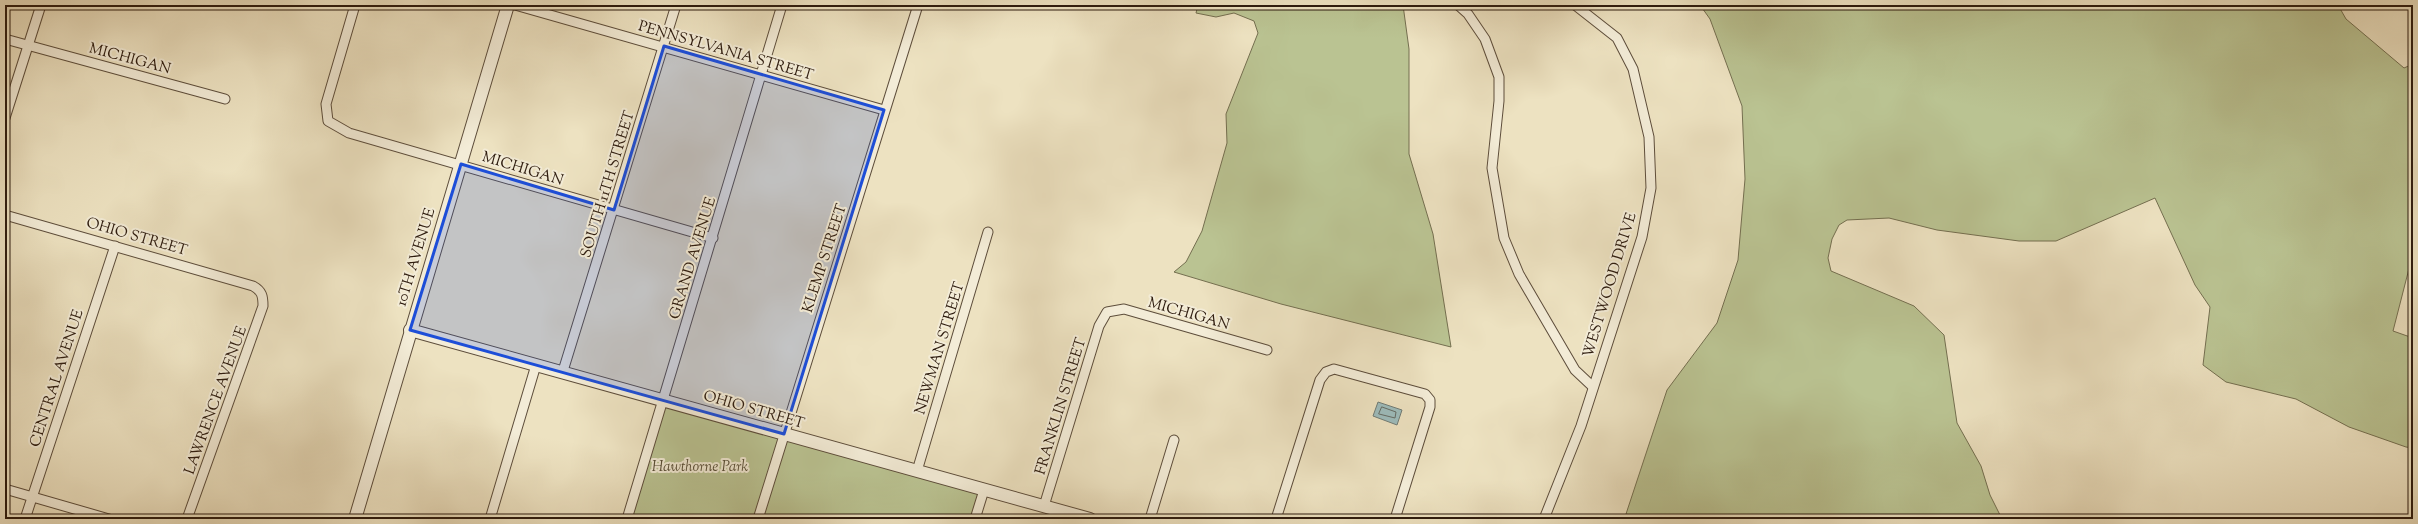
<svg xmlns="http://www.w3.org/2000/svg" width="2418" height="524" font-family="'Sorts Mill Goudy',serif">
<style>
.green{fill:#bac392;stroke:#746f50}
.water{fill:#9dbcbc;stroke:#707c76}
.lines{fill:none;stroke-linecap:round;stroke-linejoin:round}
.shore{stroke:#656c65;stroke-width:1}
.minor-casing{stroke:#5d4d3b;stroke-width:11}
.tertiary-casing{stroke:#5d4d3b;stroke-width:14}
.minor{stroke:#f3ecd7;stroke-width:9}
.tertiary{stroke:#f3ecd7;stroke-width:12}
.marked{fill:#1d4ed8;fill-opacity:0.2;stroke:#1d4ed8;stroke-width:3;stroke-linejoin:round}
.labels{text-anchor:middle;stroke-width:4;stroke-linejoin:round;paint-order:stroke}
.street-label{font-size:15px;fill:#2d1b0e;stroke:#f3ecd7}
.park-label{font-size:15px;font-style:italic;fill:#574d36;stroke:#f3ecd7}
</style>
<rect width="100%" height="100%" fill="#ede2c1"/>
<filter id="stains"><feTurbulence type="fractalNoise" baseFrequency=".005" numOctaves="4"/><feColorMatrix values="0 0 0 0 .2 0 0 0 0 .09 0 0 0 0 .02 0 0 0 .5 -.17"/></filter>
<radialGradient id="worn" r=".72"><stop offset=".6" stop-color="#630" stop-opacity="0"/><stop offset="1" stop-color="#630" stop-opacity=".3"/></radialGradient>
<g class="green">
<path d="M1198 5H1403L1409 49V154L1433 234 1451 347 1281 304 1174 272 1186 262 1202 231 1227 143 1226 114 1258 33 1254 21 1234 13 1216 17 1196 13Z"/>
<path d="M1700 5H2338L2346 19 2404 68 2413 64V253L2393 331 2413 338V448L2406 447 2349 427 2296 399 2226 382 2203 365 2210 307 2195 285 2155 198 2056 241H2019L1937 230 1889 218 1847 220 1839 225 1832 239 1828 258 1831 271 1914 306 1944 335 1957 423 1981 466 1990 495 2002 519H1644L1626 514 1667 390 1717 323 1738 260 1745 179 1742 106 1710 19Z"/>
<path d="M664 400 984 490 975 519H627Z"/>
</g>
<path class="water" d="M1378 402 1402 410 1397 425 1373 416Z"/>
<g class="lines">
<path class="shore" d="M1382 407 1396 412 1395 418 1379 414Z"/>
<g class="minor-casing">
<g id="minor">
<path d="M355 5 326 104 328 121 349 133 713 238"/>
<path d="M515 5 884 110"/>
<path d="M1458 5 1468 14 1485 39 1499 77V101L1492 168 1504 238 1519 274 1575 370 1592 386"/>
<path d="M5 39 225 99"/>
<path d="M5 118 41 5"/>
<path d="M5 215 253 286C262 291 263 296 263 306L187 519"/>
<path d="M563 371 676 5"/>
<path d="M917 471 988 232"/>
<path d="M5 489 109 519"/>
<path d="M1044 506 1099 326 1107 312 1124 309 1267 350"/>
<path d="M25 519 115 246"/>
<path d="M490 519 536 365"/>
<path d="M627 519 782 5"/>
<path d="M758 519 918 5"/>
<path d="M975 519 984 490"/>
<path d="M1150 519 1174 440"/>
<path d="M1276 519 1320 380 1326 372 1334 369 1425 394 1430 400V407L1395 519"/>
<path d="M1544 519 1581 426 1642 237 1651 188 1649 137 1633 69 1617 38 1575 5"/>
</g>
</g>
<g class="tertiary-casing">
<g id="tertiary">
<path d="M410 330 1090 519"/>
<path d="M355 519 508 5"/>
</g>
</g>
<use href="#minor" class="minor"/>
<use href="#tertiary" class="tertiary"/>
</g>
<path class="marked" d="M664 46 884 110 784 434 410 330 461 164 614 210Z"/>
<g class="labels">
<g class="street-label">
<text transform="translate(726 50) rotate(16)" y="5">PENNSYLVANIA STREET</text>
<text transform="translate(130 58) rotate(15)" y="5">MICHIGAN</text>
<text transform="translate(523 168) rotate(17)" y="5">MICHIGAN</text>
<text transform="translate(607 184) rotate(-73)" y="5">SOUTH 11TH STREET</text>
<text transform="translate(137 236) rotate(16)" y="5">OHIO STREET</text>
<text transform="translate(415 257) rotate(-73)" y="5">10TH AVENUE</text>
<text transform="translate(692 258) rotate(-73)" y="5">GRAND AVENUE</text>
<text transform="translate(824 258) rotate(-72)" y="5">KLEMP STREET</text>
<text transform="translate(1609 285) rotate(-73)" y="5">WESTWOOD DRIVE</text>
<text transform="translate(1189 313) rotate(16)" y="5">MICHIGAN</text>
<text transform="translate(939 348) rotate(-73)" y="5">NEWMAN STREET</text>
<text transform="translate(56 378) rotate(-72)" y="5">CENTRAL AVENUE</text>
<text transform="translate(215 400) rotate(-70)" y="5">LAWRENCE AVENUE</text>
<text transform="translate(1060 406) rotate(-73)" y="5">FRANKLIN STREET</text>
<text transform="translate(754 409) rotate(16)" y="5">OHIO STREET</text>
</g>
<g class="park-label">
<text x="700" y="471">Hawthorne Park</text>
</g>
</g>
<rect width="2418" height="524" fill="none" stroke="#ede2c1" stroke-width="20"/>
<rect x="6" y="6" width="2406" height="512" fill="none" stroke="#2d1b0e" stroke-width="2"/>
<rect x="10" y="10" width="2398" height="504" fill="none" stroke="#2d1b0e"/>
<rect width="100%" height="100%" filter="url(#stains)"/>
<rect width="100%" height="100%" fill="url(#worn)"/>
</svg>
